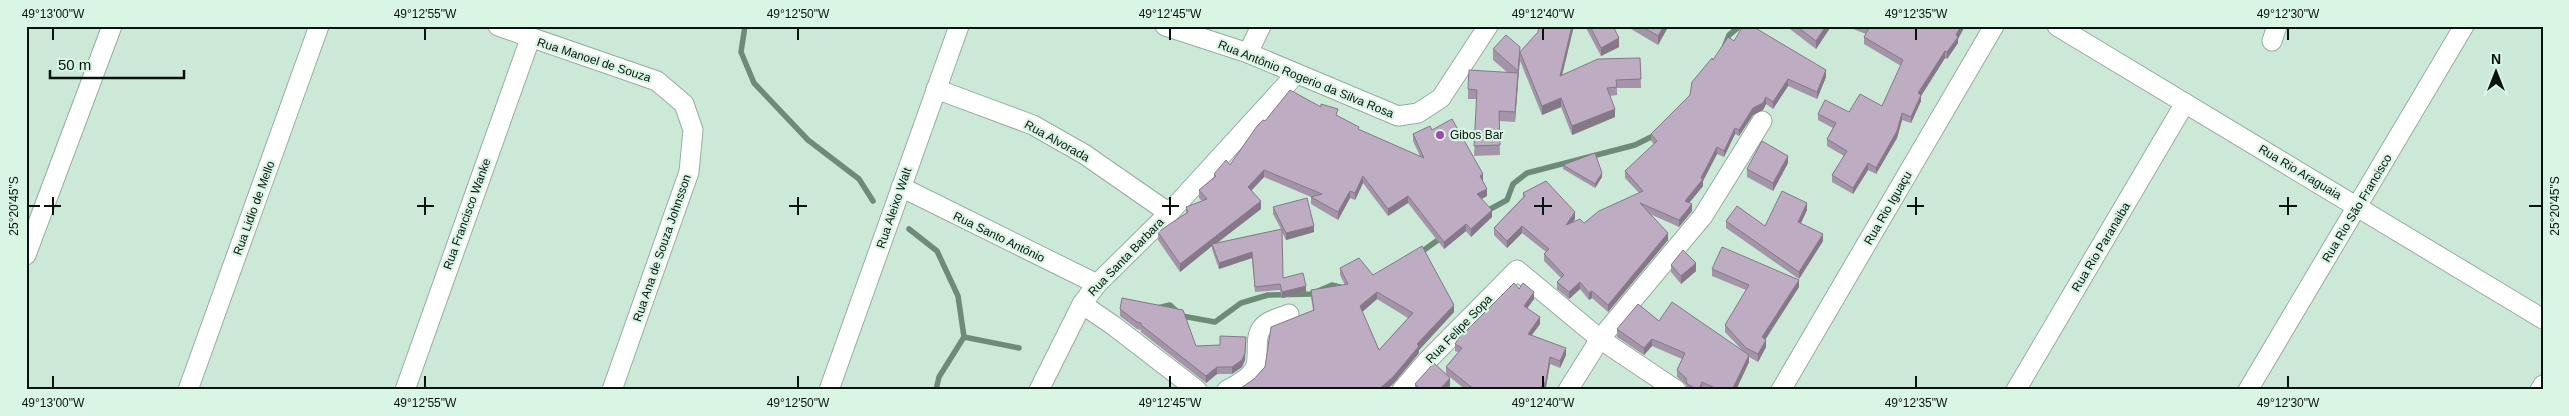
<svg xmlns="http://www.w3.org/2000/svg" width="2569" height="416" font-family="Arial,sans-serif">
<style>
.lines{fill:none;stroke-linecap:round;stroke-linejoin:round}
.stream{stroke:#6d8c78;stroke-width:5.5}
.minor-casing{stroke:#94ae9d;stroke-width:21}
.minor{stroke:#fff;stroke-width:19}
.wall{fill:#a394a8;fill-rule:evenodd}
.shaded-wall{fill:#857888}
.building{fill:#beacc3;stroke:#857888;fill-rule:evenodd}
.ticks{fill:none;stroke:#09130d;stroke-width:2}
.poi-dot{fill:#a049b6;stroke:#d9f5e3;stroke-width:2}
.labels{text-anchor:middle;stroke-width:4.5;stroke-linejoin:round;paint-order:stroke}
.street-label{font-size:12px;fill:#09130d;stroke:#d9f5e3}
.poi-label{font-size:12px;fill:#09130d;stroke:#d9f5e3;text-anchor:start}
.neatline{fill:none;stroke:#09130d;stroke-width:2}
.ticks-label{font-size:12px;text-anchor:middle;fill:#09130d}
</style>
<rect width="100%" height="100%" fill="#cce8d6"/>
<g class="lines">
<g class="stream">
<path d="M745 26 741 52 754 83 808 140 859 179 873 201"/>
<path d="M1725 45 1729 35 1740 26"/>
<path d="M1485 212 1507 200 1513 184 1527 173 1635 145 1657 134"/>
<path d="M909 229 937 251 958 296 964 337 939 377 936 390"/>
<path d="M1420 253 1442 237"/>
<path d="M1157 308 1170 305 1182 316 1215 322 1241 303 1268 295 1311 294 1332 285 1343 288"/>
<path d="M964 337 1019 348"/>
</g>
<g class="minor-casing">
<g id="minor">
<path d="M498 26 657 81 684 104 693 130 689 172 612 390"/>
<path d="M1165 26 1248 53 1398 116 1418 113 1441 98 1488 26"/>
<path d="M2057 26 2543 319"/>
<path d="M2272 41 2277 26"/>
<path d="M1248 53 1261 26"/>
<path d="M936 89 1033 125 1084 154 1169 213"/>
<path d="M901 187 1097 284"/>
<path d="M26 255 112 26"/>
<path d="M1082 304 1114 326 1197 390"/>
<path d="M188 390 319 26"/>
<path d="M405 390 530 39"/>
<path d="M829 390 959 26"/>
<path d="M1039 390 1082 304 1097 284 1169 213 1296 74"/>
<path d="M1227 390C1237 385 1250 378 1255 368 1261 353 1251 334 1267 323 1273 319 1282 317 1289 314"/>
<path d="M1402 390 1428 360 1517 270 1600 339 1676 390"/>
<path d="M1568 390 1600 339 1703 216 1762 121"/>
<path d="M1781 390 1994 26"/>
<path d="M2016 390 2185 103"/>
<path d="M2248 390 2464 26"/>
<path d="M2540 390 2543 385"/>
</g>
</g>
<use href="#minor" class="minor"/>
</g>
<g class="wall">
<path d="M1585 26H1613L1619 47 1601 56Z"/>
<path d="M1626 26H1668V27L1658 45Z"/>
<path d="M1786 26H1830V28L1816 49Z"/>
<path d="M1853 26H1965L1958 39V43L1947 59 1945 58 1921 96V101L1911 123 1902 120 1897 138 1876 174 1868 170 1853 194 1832 182V175L1844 156 1827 146V139L1833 128 1818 120V114L1849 112 1882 106 1901 66 1864 44V37L1866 34 1853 29Z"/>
<path d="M1734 41 1826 77 1817 99 1788 86 1773 109 1766 104 1763 110 1753 115 1739 136 1735 134 1724 157 1717 154 1703 181V186L1689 203 1692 211 1679 227 1650 214 1668 240 1608 312 1592 298 1589 300 1580 289 1569 299 1557 289V282L1561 278 1544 261V254L1546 252 1522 233 1507 248 1494 235V228L1523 197V193L1575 219 1572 223H1584L1639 193 1625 178V171L1654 144 1651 141V134L1690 95 1713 60Z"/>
<path d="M1493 49 1520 58 1515 122 1499 121 1500 155 1474 156 1477 99H1468V89L1508 73 1493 60Z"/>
<path d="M1520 52 1562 75 1640 58 1641 88H1617V95L1610 96 1615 117 1572 135 1561 107 1542 115 1520 61Z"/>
<path d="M1338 116 1359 130 1420 156 1413 141V134L1432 130 1483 181 1487 196 1482 199 1492 217 1471 237 1466 231 1444 249 1408 203 1388 216 1363 183 1355 200 1350 198 1338 220 1311 204V197L1264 177 1252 190 1261 209 1217 243 1281 229 1273 214V207L1314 232 1286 240 1282 232 1283 278 1306 292 1282 298 1280 290 1255 292 1252 258 1219 269 1212 249V246L1180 272 1158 240V232L1186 213V207L1202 201 1199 198V190L1214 177V174L1230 165 1265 121Z"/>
<path d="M1788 163 1773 191 1747 177V169Z"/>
<path d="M1563 165 1602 177 1595 188 1563 169Z"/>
<path d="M1807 210 1801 223 1823 241 1799 279 1726 228V221L1765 226Z"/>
<path d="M1671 265 1696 271 1681 284 1671 272Z"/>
<path d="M1340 268 1373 275 1454 312 1419 350V353L1393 384 1386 390H1238L1254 379 1313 310 1311 297V290L1345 285 1340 275ZM1377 299 1408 318 1379 350 1362 312Z"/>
<path d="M1712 269 1799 287 1765 339 1766 347 1758 362 1749 357V362L1736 390 1702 389V390H1687L1686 385 1677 377V370L1682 359 1652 346 1644 355 1617 337V329L1659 321 1742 350 1725 332V325L1746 290 1712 276Z"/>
<path d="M1519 289 1534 299 1527 308 1540 324 1532 335 1566 355 1560 368 1550 364 1546 387 1544 390H1466L1446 374V367L1458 352 1455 351V344Z"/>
<path d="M1120 309 1196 346 1245 360 1242 367 1232 374H1217L1206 383 1141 332V330L1137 329 1120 316Z"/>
<path d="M1415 384 1450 386 1446 390H1415Z"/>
</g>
<g class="shaded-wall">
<path d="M1572 26H1574L1560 84V76Z"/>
<path d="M1664 26 1668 27 1658 45V36Z"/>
<path d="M1826 26H1830V28L1816 49V41Z"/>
<path d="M1961 26H1965L1958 39V43L1947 59V52Z"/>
<path d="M1619 38V47L1601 56V48Z"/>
<path d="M1520 47V58L1518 81V71Z"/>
<path d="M1945 51V58L1921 96V101L1911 123V117L1918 93Z"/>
<path d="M1826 70V77L1817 99V92Z"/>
<path d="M1518 73V83L1515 122V112Z"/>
<path d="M1788 79V86L1773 109V102Z"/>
<path d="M1766 97V104L1763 110 1753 115 1739 136V130L1753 108Z"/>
<path d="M1561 98V107L1542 115V106Z"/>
<path d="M1615 109V117L1572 135V126Z"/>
<path d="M1902 113V120L1897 138 1876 174V168Z"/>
<path d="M1735 128V134L1724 157V151Z"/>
<path d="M1717 147V154L1703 181V186L1685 208V201L1701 178Z"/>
<path d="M1788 156V163L1773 191V183Z"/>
<path d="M1868 163V170L1853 194V188Z"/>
<path d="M1264 170V177L1248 194V187Z"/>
<path d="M1602 173V177L1595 188V184Z"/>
<path d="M1483 174V181L1480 183V176Z"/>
<path d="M1363 176V183L1355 200V193Z"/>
<path d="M1487 189V196L1477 201V194Z"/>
<path d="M1350 191V198L1338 220V212Z"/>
<path d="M1408 196V203L1388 216V209Z"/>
<path d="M1261 201V209L1213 246 1212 244V246L1180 272V264Z"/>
<path d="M1807 203V210L1798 229V222Z"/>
<path d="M1692 204V211L1679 227V220Z"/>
<path d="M1492 210V217L1471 237V229Z"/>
<path d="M1575 212V219L1566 232V225Z"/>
<path d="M1466 224V231L1444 249V242Z"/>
<path d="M1314 226V232L1286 240V233Z"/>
<path d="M1522 226V233L1507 248V241Z"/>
<path d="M1668 233V240L1608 312V305Z"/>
<path d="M1823 234V241L1799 279V272Z"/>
<path d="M1252 252V258L1219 269V263Z"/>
<path d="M1696 263V271L1681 284V276Z"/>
<path d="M1799 280V287L1762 345V337Z"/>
<path d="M1580 282V289L1569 299V292Z"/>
<path d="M1306 286V292L1282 298V292Z"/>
<path d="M1592 291V298L1589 300V293Z"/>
<path d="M1377 292V299L1360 314V306Z"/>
<path d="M1534 292V299L1524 313V306Z"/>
<path d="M1454 305V312L1419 350V353L1393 384 1386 390H1378L1417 344Z"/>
<path d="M1540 317V324L1528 340V334Z"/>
<path d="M1246 337 1245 360 1242 367 1232 374V367Z"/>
<path d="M1652 339V346L1644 355V348Z"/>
<path d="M1766 340V347L1758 362V354Z"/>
<path d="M1566 348V355L1560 368V361Z"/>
<path d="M1749 355V362L1736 390H1732Z"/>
<path d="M1550 357V364L1546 387 1544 390H1539Z"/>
<path d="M1217 367V374L1206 383V376Z"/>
<path d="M1450 378V386L1446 390H1439Z"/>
<path d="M1702 382V390H1699Z"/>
</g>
<g class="building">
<path d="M1539 26H1572L1560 76 1598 59 1640 58 1641 79 1616 80 1617 87 1607 88 1615 109 1572 126 1561 98 1542 106 1520 52 1538 32Z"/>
<path d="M1590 26H1613L1619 38 1601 48Z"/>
<path d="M1641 26H1664L1658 36Z"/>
<path d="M1743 26H1752L1826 70 1817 92 1788 79 1773 102 1766 97 1763 103 1753 108 1739 130 1735 128 1724 151 1717 147 1701 178 1703 179 1685 201 1692 204 1679 220 1640 203 1668 233 1608 305 1592 291 1589 293 1580 282 1569 292 1557 282 1564 275 1544 254 1549 249 1522 226 1507 241 1494 228 1525 196 1523 193 1546 181 1575 212 1566 225 1580 219 1584 223 1599 211 1643 191 1625 171 1657 141 1651 134 1690 95 1692 82 1712 58 1713 60 1728 37 1734 41Z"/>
<path d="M1796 26H1826L1816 41Z"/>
<path d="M1864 26H1961L1956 35 1958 37 1947 52 1945 51 1918 93 1921 95 1911 117 1902 113 1897 131 1876 168 1868 163 1853 188 1832 175 1847 151 1827 139 1836 123 1818 114 1825 100 1849 112 1860 94 1882 106 1903 60 1864 37 1869 28Z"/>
<path d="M1506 35 1520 47 1518 71 1493 49Z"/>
<path d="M1469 70 1518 73 1515 112 1499 111 1500 145 1474 146 1477 90 1468 89Z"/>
<path d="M1290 90 1321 107V104L1338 109 1336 115 1359 127 1358 129 1424 158 1413 134 1430 126 1432 130 1452 119 1483 174 1480 176 1487 189 1477 194 1492 210 1471 229 1466 224 1444 242 1408 196 1388 209 1363 176 1355 193 1350 191 1338 212 1311 197 1322 194 1264 170 1248 187 1261 201 1180 264 1158 232 1188 212 1186 207 1207 199 1199 190 1216 176 1214 174 1226 160 1230 165 1257 126 1263 120 1265 121Z"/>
<path d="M1762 141 1788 156 1773 183 1747 169Z"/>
<path d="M1595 153 1602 173 1595 184 1563 165Z"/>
<path d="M1782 191 1807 203 1798 222 1823 234 1799 272 1726 221 1737 206 1765 226Z"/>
<path d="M1307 198 1314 226 1286 233 1273 207Z"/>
<path d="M1282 229 1283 278 1303 273 1306 286 1282 292 1280 284 1255 287 1252 252 1219 263 1212 244Z"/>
<path d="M1422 246 1454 305 1417 344 1419 346 1393 377 1378 390H1289L1288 389 1287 390H1258L1256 388 1255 390H1238L1254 379 1265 367 1271 327 1314 310 1311 290 1348 284 1340 268 1359 258 1373 275ZM1377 292 1413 313 1379 350 1360 306Z"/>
<path d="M1722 247 1799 280 1762 337 1766 340 1758 354 1746 348 1725 325 1749 285 1712 269Z"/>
<path d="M1683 250 1696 263 1681 276 1671 265Z"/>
<path d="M1514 283 1519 289 1523 283 1534 292 1524 306 1540 317 1528 334 1566 348 1560 361 1550 357 1546 381 1539 390H1475L1446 367 1462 348 1455 344 1458 339Z"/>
<path d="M1122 298 1183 310 1196 346 1220 345V336L1246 337 1245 353 1242 360 1232 367H1217L1206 376 1141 325V323L1137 322 1120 309Z"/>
<path d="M1672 302 1749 355 1732 390H1719L1702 382 1699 390 1687 384 1686 378 1677 370 1685 353 1652 339 1644 348 1617 329 1638 304 1659 321Z"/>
<path d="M1434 363 1450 378 1439 390H1421L1415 384Z"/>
</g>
<path class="ticks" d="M53 28V40M425 28V40M798 28V40M1170 28V40M1543 28V40M1916 28V40M2288 28V40M53 197V215M425 197V215M798 197V215M1170 197V215M1543 197V215M1916 197V215M2288 197V215M28 206H40M44 206H61M417 206H434M789 206H807M1162 206H1179M1534 206H1552M1907 206H1924M2279 206H2297M2529 206H2542M53 376V388M425 376V388M798 376V388M1170 376V388M1543 376V388M1916 376V388M2288 376V388"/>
<circle class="poi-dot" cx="1440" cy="135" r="5"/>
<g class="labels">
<g class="street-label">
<text transform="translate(594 60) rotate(18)" y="4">Rua Manoel de Souza</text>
<text transform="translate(1306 79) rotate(22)" y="4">Rua Antônio Rogerio da Silva Rosa</text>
<text transform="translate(1057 141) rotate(29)" y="4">Rua Alvorada</text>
<text transform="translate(2300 172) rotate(31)" y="4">Rua Rio Araguaia</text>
<text transform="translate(254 208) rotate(-70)" y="4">Rua Lidio de Mello</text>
<text transform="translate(894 208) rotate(-71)" y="4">Rua Aleixo Walt</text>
<text transform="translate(1888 208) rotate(-60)" y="4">Rua Rio Iguaçu</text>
<text transform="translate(2357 208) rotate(-59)" y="4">Rua Rio São Francisco</text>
<text transform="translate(467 214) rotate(-70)" y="4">Rua Francisco Wanke</text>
<text transform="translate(999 237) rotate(26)" y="4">Rua Santo Antônio</text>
<text transform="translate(2101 247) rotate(-59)" y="4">Rua Rio Paranaiba</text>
<text transform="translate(662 248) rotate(-71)" y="4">Rua Ana de Souza Johnsson</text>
<text transform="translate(1126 257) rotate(-46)" y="4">Rua Santa Barbara</text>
<text transform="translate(1459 329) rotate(-46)" y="4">Rua Felipe Sopa</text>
</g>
<g class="poi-label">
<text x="1450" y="139">Gibos Bar</text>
</g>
</g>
<rect width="2569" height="416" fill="none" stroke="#d9f5e3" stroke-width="55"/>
<g transform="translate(2496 72)" stroke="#d9f5e3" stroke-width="4" paint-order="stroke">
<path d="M0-4L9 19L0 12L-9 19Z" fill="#09130d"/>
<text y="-8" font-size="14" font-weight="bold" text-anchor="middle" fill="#09130d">N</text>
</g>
<path d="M50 70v8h134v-8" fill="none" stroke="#09130d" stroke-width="2.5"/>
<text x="58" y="70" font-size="15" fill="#09130d" stroke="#d9f5e3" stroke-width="4" paint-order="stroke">50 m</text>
<rect x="28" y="28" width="2514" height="360" class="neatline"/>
<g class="ticks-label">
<text x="53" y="18">49°13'00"W</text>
<text x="425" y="18">49°12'55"W</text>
<text x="798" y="18">49°12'50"W</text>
<text x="1170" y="18">49°12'45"W</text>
<text x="1543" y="18">49°12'40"W</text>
<text x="1916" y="18">49°12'35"W</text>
<text x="2288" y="18">49°12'30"W</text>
<text transform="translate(14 206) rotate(-90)" y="4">25°20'45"S</text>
<text transform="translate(2555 206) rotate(-90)" y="4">25°20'45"S</text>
<text x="53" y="407">49°13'00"W</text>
<text x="425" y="407">49°12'55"W</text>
<text x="798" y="407">49°12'50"W</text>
<text x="1170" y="407">49°12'45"W</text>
<text x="1543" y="407">49°12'40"W</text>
<text x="1916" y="407">49°12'35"W</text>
<text x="2288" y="407">49°12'30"W</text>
</g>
</svg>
